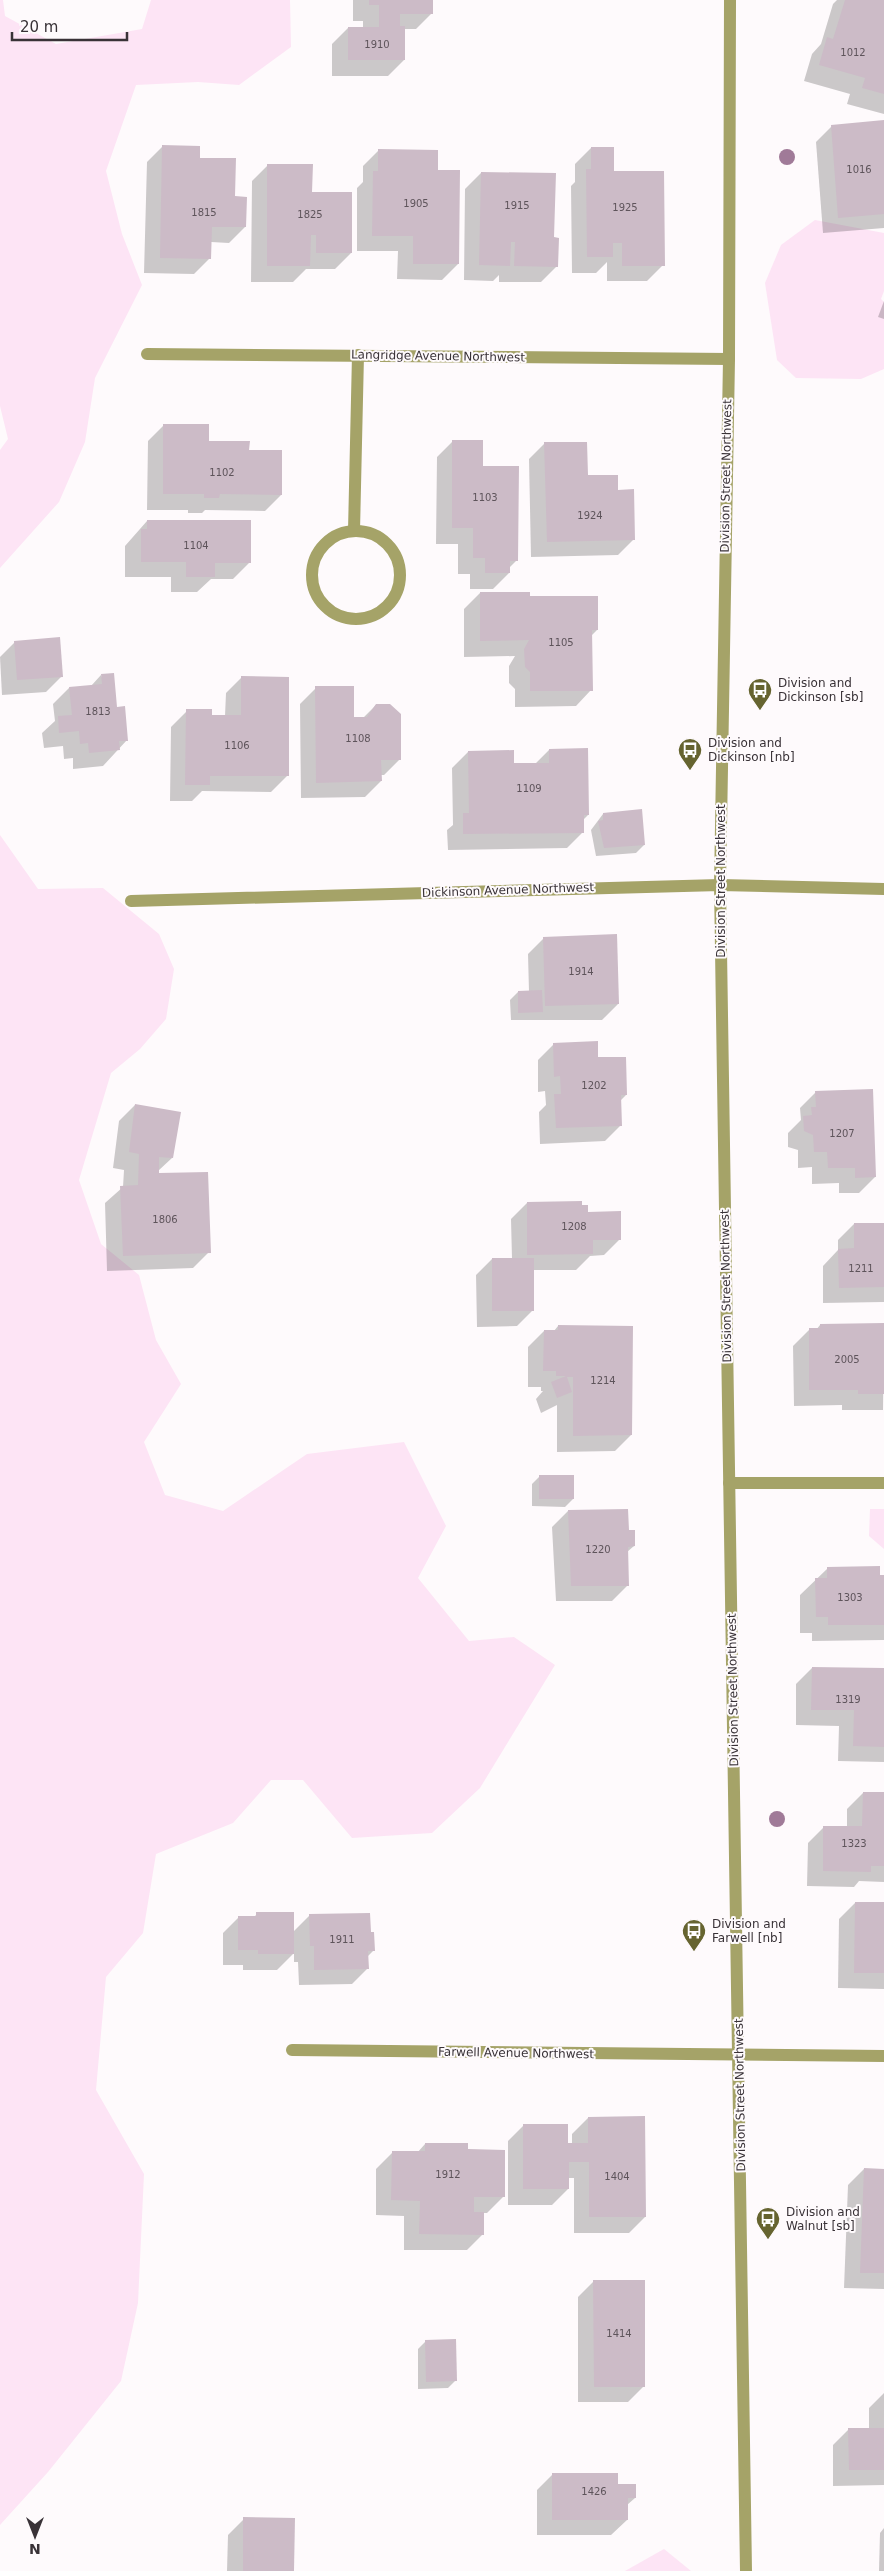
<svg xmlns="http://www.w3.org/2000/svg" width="884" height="2571" font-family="'DejaVu Sans',sans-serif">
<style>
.green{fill:#fde4f5}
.shadow{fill:#0003}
.building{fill:#ccbbc7}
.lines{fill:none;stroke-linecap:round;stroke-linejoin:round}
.minor{stroke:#a5a368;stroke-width:12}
.tree{fill:#a07a98}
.labels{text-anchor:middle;stroke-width:4;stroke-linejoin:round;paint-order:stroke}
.number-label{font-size:10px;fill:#5e545b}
.street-label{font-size:12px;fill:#393237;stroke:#fefafc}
.poi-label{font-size:12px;fill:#393237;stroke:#fefafc;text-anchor:start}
</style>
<rect width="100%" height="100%" fill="#fefafc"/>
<g class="green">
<path d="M0 0H3L5 16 56 44 142 29 151 0H290L291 47 239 85 198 82 136 85 106 171 122 234 142 285 95 378 85 442 59 502 0 568V450L8 439 0 406Z"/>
<path d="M815 220 884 233V291L881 299 884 302V369L861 379 796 378 777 360 765 283 781 245Z"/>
<path d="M0 835 38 889 103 888 159 934 174 969 166 1019 140 1049 111 1073 79 1180 101 1244 139 1275 156 1340 181 1384 144 1442 165 1495 223 1511 307 1454 404 1442 446 1526 418 1578 469 1641 514 1637 555 1665 480 1788 432 1833 352 1838 303 1780H271L233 1823 156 1854 143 1933 106 1977 96 2090 144 2174 138 2303 121 2381 48 2472 0 2525Z"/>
<path d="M870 1509H884V1549L869 1536Z"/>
<path d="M664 2549 691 2571H625Z"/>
</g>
<g class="shadow">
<path d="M353 0H432V13L416 29H404V60L388 76H332V44L348 28H363V21H353Z"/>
<path d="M837 0H884V114L847 104 850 94 804 81 812 54 821 44 833 4Z"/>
<path d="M884 122V228L823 233 816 142 832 126Z"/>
<path d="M163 146 198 159 234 197 245 227 229 243 211 242 210 258 194 274 144 273 147 162Z"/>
<path d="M591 148 612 172 663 265 647 281H607V262L596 273H572L571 186 575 182V164Z"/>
<path d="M379 150 437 171 458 264 442 280 397 279 398 251H357V188L363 182V166Z"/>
<path d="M268 165 311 193 351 253 335 269H306L293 282H251L252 181Z"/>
<path d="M481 173 553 239 557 266 541 282H499V275L493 281 464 280 465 189Z"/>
<path d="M884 301V319L878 317Z"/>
<path d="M164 425 208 442 248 452 281 495 265 511 205 510 202 513H188V510H147L148 441Z"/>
<path d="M452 442 482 467 517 560 509 568V573L493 589H470V574H458V544H436L437 457Z"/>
<path d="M545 443 587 477 634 539 618 555 531 557 529 459Z"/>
<path d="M147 521 249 563 233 579H211L197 592H171V577H125V546Z"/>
<path d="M480 593 528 598 597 630 591 636V690L576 706 515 707V689L509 683V666L515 656 464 657V609Z"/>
<path d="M15 642 62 676 46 692 2 695 0 657Z"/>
<path d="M101 675 127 740 103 766 73 769V758L64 759 63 746 44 748 42 733 55 721 53 704 69 688 91 686Z"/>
<path d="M242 677 287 776 271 792 202 791 192 801H170L171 727 187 711 211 716H225L226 693Z"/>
<path d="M316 688 353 718H363L376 705 400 759 384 775H380L381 781 365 797 301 798 300 704Z"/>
<path d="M549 750 588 815 583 820V832L567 848 448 850 447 830 453 825 452 768 468 752 513 765 535 764Z"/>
<path d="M603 814 644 845 636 853 596 856 591 830Z"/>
<path d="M544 938 618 1004 602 1020H511L510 1000 518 992H529L528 954Z"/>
<path d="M554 1044 597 1059 626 1095 620 1101 621 1125 605 1141 540 1144 539 1112 546 1105 545 1091 538 1092V1060Z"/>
<path d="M816 1092 875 1177 859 1193H839V1183L812 1184V1167L798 1168V1150L788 1147V1133L801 1120 800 1108Z"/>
<path d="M135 1105 172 1158 158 1171V1175L209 1252 193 1268 107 1271 105 1203 123 1187 124 1170 113 1168 119 1121Z"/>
<path d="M527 1203 581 1206 586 1213 620 1239 604 1255 590 1256 576 1270H533V1310L517 1326 477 1327 476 1275 492 1259H512L511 1219Z"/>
<path d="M854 1224H884V1302L823 1303V1266L838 1250V1240Z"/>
<path d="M820 1325H884L883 1410H842V1405L794 1406 793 1346 809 1330H816Z"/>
<path d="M558 1326 631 1435 615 1451 557 1452V1405L541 1413 536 1399 543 1391H541V1387H528V1347L544 1331H554Z"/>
<path d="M540 1476 573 1499 565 1507 532 1506V1484Z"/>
<path d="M568 1511 628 1532 634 1546 627 1552 628 1585 612 1601H556L552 1527Z"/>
<path d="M827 1569 884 1576V1640L812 1641V1633H800V1595Z"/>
<path d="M812 1668 884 1669V1762L838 1761 839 1726 796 1725V1684Z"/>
<path d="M863 1793H884V1882L859 1881 854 1887 807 1886 808 1843 824 1827H847V1809Z"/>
<path d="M855 1903 884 1904V1989L838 1988 839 1919Z"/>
<path d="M257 1914 293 1932 310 1915 369 1933 374 1950 367 1957 368 1968 352 1984 299 1985 298 1962H294V1953L277 1970H243V1965H223V1933L239 1917H254Z"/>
<path d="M588 2118 645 2217 629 2233H574V2178H568V2189L552 2205H508V2141L524 2125 567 2144H572V2134Z"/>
<path d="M425 2144 466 2150 503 2197 487 2213H483V2234L467 2250H404V2216L376 2215V2169L392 2153H417Z"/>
<path d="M864 2169 884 2170V2289L844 2288 848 2185Z"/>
<path d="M594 2281 644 2386 628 2402H578V2297Z"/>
<path d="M426 2341 456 2380 448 2388 418 2389V2349Z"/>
<path d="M884 2393V2485L833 2486V2445L849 2429H869V2408Z"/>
<path d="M553 2474 616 2486 635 2498 627 2505V2520L611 2535H537V2490Z"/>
<path d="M244 2519 293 2571H227L228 2535Z"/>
<path d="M884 2528V2571H879L880 2533Z"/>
</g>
<g class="building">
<path d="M369 0H433V14H400V26H405V60H348V27H379V5H369Z"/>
<path d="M845 0H884V94L862 88 865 78 819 65 827 37 833 39Z"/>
<path d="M884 120V214L838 218 831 125Z"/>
<path d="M162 145 200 146V158H236L235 196 247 197 246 227H212L211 259 160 258Z"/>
<path d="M591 147H614V171H664L665 266H622V243H613V257H587L586 169H591Z"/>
<path d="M378 149 438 150V170H460L459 264H413V236H372L373 171H378Z"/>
<path d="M267 164H313L312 192H352V253H316V235H311L310 266H267Z"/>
<path d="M481 172 556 173 554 237 559 238 558 267 514 266 515 242H511L510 266 479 265Z"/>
<path d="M163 424H209V441H250L249 450H282V495L220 494 219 498H204V494H163Z"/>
<path d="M452 440H483V466H519L518 561H510V573H485V558H473V528H452Z"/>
<path d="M544 442H587L588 475H618V490L634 489 635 540 547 542Z"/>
<path d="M147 520H251V563H215V577H186V562H141V529H147Z"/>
<path d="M480 592H530V596H598V630H592L593 691H530V672L525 667 524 649 529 640 480 641Z"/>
<path d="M60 637 63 677 17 680 14 641Z"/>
<path d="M114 673 117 707 125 706 128 741H119L120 750 89 753 88 743 80 744 79 731 59 733 58 716 72 715 69 687 102 684 101 674Z"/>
<path d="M241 676 289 677V776H210V785H185L186 709H212V715H241Z"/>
<path d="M315 686H354V717H367L376 704H390L401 714V760H381L382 781 316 783Z"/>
<path d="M588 748 589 815H584V833L463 834V813H469L468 751 514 750V763H549V749Z"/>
<path d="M642 809 645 845 604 848 598 821 603 820V813Z"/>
<path d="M617 934 619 1004 545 1006 543 937Z"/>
<path d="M542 990 543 1012 518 1013V991Z"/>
<path d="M598 1041V1057H626L627 1095H621L622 1126 556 1128 554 1094H561L560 1076 554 1077 553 1043Z"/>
<path d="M873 1089 876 1177 855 1178V1168H828L827 1152H814L813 1135 804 1131 803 1116 812 1115 811 1107H816L815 1091Z"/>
<path d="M135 1104 181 1112 173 1158 159 1157V1173L208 1172 211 1253 123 1256 120 1186 138 1185 139 1154 129 1152Z"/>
<path d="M582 1201V1205H588V1212L621 1211V1240H593V1254L527 1255V1202Z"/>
<path d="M854 1223H884V1287L839 1288 838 1249 854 1248Z"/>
<rect x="492" y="1258" width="42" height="53"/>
<path d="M884 1323V1394H858V1390H809V1328H820V1324Z"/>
<path d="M558 1325 633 1326 632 1435 573 1436V1377H567L572 1392 557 1398 551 1382 566 1376H556V1371H543L544 1330H558Z"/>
<rect x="539" y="1475" width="35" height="24"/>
<path d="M628 1509 629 1530H635V1546L628 1547 629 1586H571L568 1510Z"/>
<path d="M880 1566V1575H884V1625H828V1617H816L815 1578H827V1567Z"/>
<path d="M812 1667 884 1668V1747L853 1746 854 1710H811Z"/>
<path d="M863 1792H884V1866H871V1872L823 1871V1826H862Z"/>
<path d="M855 1902H884V1973H854Z"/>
<path d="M256 1912H294V1954H258V1950H238V1916H256Z"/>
<path d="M370 1913 371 1932H374L375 1951H368L369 1969 314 1970V1946H310L309 1914Z"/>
<path d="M645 2116 646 2217H589V2162H569V2189H523V2124H568V2143H588V2117Z"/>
<path d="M425 2143H468V2149L505 2150V2197H474V2212H484V2235L419 2234 420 2201 391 2200 392 2151H425Z"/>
<path d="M864 2168 884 2169V2273H860Z"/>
<path d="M593 2280H645V2387H594Z"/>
<path d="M456 2339 457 2381 426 2382 425 2340Z"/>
<path d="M848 2428H884V2470H849Z"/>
<path d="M552 2473H618V2484H636V2498H628V2520H552Z"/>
<path d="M243 2517 295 2518 294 2571H243Z"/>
</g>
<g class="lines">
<g class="minor">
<path d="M730 0 729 359 720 885 746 2571"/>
<path d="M147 354 729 359"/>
<circle cx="356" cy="575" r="44"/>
<path d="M354 531 358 355"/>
<path d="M131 901 720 885 884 889"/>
<path d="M729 1483H884"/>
<path d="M292 2050 884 2056"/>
</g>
</g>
<g class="tree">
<circle cx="787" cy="157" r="8"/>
<circle cx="777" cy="1819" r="8"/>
</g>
<defs>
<g id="bus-pin" transform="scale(1.25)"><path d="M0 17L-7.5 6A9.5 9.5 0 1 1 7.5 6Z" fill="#666430" stroke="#fefafc"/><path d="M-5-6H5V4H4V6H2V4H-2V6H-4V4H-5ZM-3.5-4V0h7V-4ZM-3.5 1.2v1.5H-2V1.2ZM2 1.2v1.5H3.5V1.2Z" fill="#fff"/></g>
</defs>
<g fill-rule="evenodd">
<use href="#bus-pin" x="760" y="690"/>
<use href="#bus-pin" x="690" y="750"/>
<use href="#bus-pin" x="694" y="1931"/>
<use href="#bus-pin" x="768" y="2219"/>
</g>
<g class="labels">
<g class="number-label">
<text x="377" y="48">1910</text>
<text x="853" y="56">1012</text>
<text x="859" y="173">1016</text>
<text x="416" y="207">1905</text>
<text x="517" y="209">1915</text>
<text x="625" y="211">1925</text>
<text x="204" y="216">1815</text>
<text x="310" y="218">1825</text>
<text x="222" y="476">1102</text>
<text x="485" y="501">1103</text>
<text x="590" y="519">1924</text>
<text x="196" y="549">1104</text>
<text x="561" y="646">1105</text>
<text x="98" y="715">1813</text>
<text x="358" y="742">1108</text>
<text x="237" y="749">1106</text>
<text x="529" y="792">1109</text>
<text x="581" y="975">1914</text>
<text x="594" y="1089">1202</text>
<text x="842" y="1137">1207</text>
<text x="165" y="1223">1806</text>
<text x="574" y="1230">1208</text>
<text x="861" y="1272">1211</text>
<text x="847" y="1363">2005</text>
<text x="603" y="1384">1214</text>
<text x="598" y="1553">1220</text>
<text x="850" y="1601">1303</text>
<text x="848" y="1703">1319</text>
<text x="854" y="1847">1323</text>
<text x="342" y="1943">1911</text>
<text x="448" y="2178">1912</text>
<text x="617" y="2180">1404</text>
<text x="619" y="2337">1414</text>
<text x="594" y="2495">1426</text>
</g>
<g class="street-label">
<text transform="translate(438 356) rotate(1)" y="4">Langridge Avenue Northwest</text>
<text transform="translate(726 476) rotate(-89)" y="4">Division Street Northwest</text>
<text transform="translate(721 881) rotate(-90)" y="4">Division Street Northwest</text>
<text transform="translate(508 890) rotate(-2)" y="4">Dickinson Avenue Northwest</text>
<text transform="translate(726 1286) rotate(-91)" y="4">Division Street Northwest</text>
<text transform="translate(733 1690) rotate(-91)" y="4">Division Street Northwest</text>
<text transform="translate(516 2053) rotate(1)" y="4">Farwell Avenue Northwest</text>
<text transform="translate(740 2095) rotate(-91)" y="4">Division Street Northwest</text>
</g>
<g class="poi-label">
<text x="778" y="687">Division and<tspan x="778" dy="14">Dickinson [sb]</tspan></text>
<text x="708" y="747">Division and<tspan x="708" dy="14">Dickinson [nb]</tspan></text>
<text x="712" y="1928">Division and<tspan x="712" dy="14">Farwell [nb]</tspan></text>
<text x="786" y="2216">Division and<tspan x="786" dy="14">Walnut [sb]</tspan></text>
</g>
</g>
<g transform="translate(35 2536) rotate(180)" stroke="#fefafc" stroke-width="4" paint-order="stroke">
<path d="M0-4L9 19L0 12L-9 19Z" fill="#393237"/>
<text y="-8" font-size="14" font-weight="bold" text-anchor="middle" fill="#393237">N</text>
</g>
<path d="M12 32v8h115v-8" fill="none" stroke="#393237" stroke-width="2.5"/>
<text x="20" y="32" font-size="15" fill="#393237" stroke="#fefafc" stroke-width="4" paint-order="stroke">20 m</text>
</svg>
